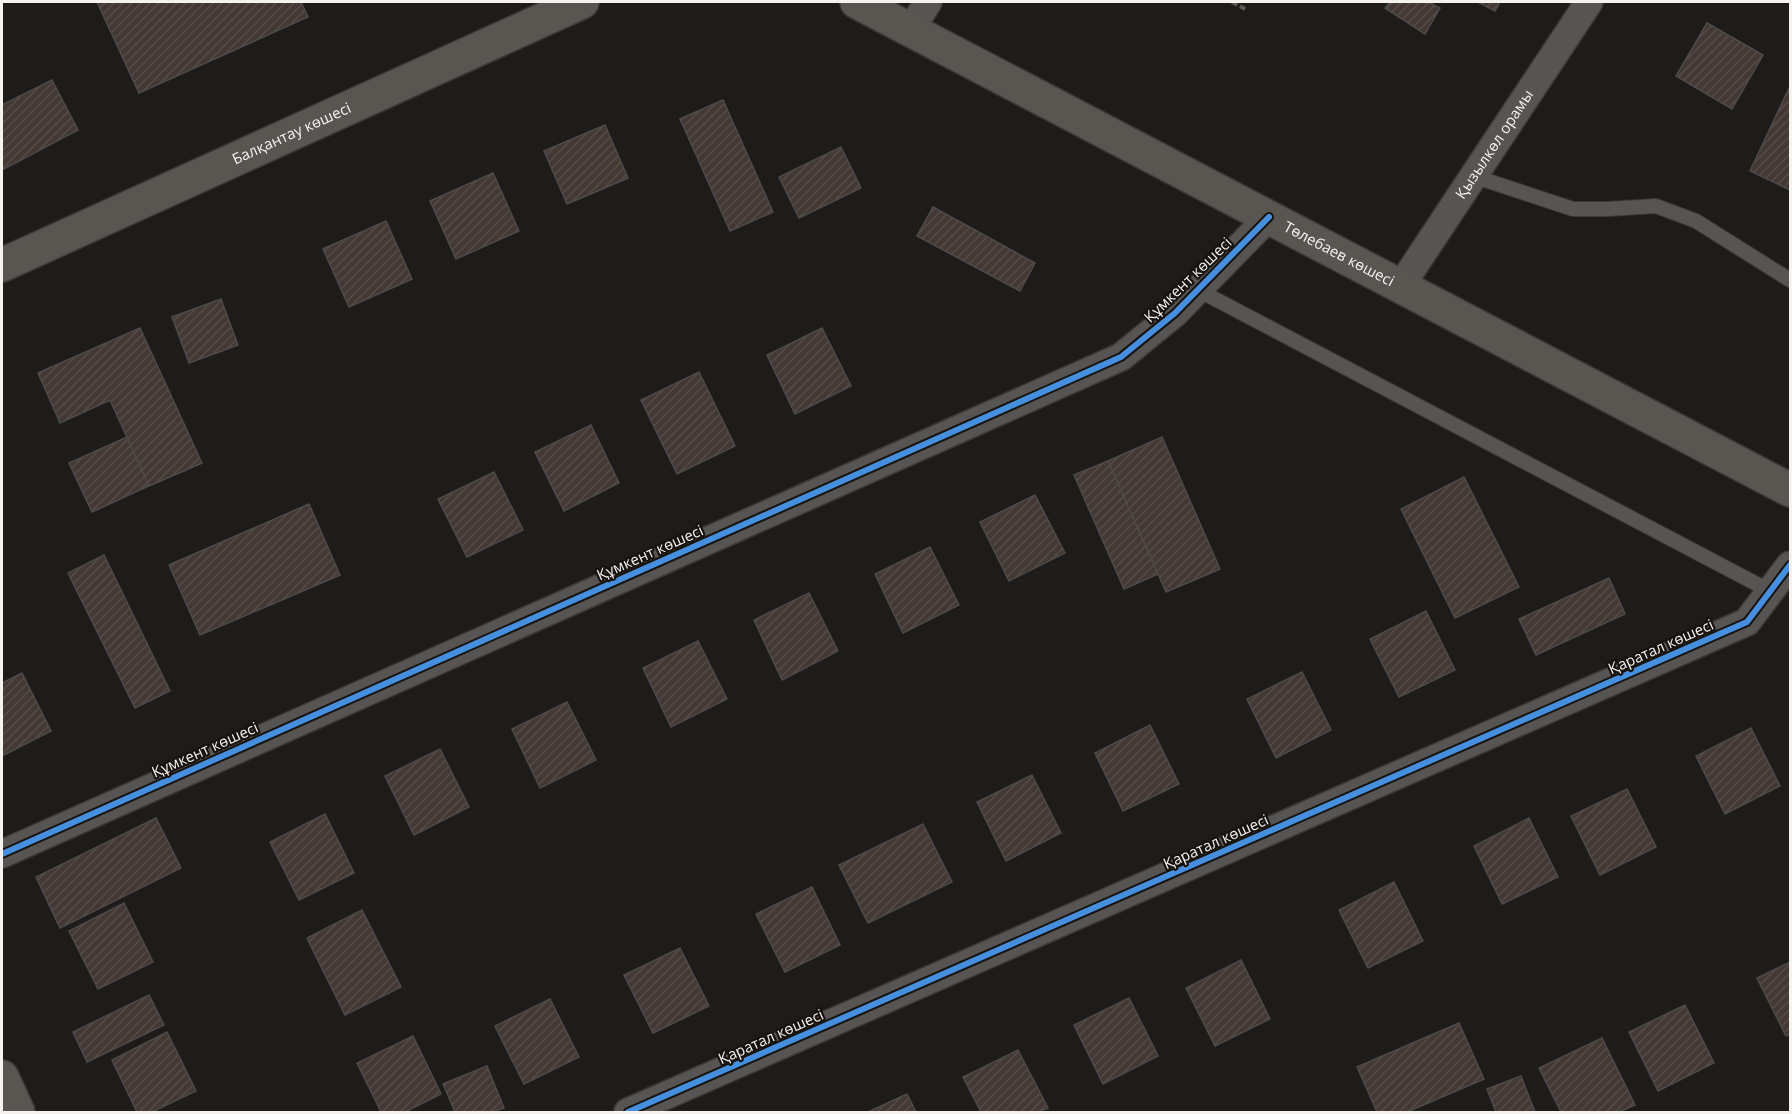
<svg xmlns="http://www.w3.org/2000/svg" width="1792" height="1114" font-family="'Open Sans',sans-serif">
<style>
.building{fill:url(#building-hatch);stroke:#4d4b49;stroke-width:1.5}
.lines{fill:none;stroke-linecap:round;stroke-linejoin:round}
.lane-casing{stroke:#3b3937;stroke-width:16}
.street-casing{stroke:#3b3937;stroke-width:30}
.secondary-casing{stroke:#3b3937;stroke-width:36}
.path{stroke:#5a5856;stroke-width:4;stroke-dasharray:6 3;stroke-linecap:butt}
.lane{stroke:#575553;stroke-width:14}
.street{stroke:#575553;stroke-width:27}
.secondary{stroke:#595551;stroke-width:33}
.cycleway-casing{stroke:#17130f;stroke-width:10}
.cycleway{stroke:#468fdf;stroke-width:6}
.labels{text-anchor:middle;stroke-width:4.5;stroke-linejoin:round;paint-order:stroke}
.street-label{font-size:15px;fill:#f5f2ef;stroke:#17130f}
</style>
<defs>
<pattern id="building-hatch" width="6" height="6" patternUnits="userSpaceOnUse" patternTransform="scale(1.5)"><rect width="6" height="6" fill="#433833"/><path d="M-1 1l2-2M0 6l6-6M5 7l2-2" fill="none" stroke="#564c47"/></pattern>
</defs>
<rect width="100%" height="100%" fill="#1e1c1a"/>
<g class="building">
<path d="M97 2H301L308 17 139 93Z"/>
<path d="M1390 2H1428L1440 8 1425 34 1385 8Z"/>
<path d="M1478 2H1500L1495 11Z"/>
<path d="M1707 23 1763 55 1732 109 1676 76Z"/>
<path d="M52 80 78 130 2 170V105Z"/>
<path d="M1790 86V190L1750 171Z"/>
<path d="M723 100 773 212 730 231 680 119Z"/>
<path d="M605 125 628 178 567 204 544 151Z"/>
<path d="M841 147 861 188 799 218 779 177Z"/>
<path d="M493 173 519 231 456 259 430 201Z"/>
<path d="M933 207 1035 263 1020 291 917 236Z"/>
<path d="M386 221 412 279 349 307 323 249Z"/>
<path d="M221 299 238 345 189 363 172 317Z"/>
<path d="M140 328 202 463 149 486 110 400 60 423 38 373Z"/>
<path d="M822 328 851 386 795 414 767 355Z"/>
<path d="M699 372 735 446 677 474 641 400Z"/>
<path d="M591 425 619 483 564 511 535 452Z"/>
<path d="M127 437 149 486 92 512 69 463Z"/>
<path d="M1162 437 1220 569 1166 592 1108 461Z"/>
<path d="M1108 461 1158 574 1124 589 1074 475Z"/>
<path d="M494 472 523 530 467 557 438 499Z"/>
<path d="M1464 477 1519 587 1455 618 1401 509Z"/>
<path d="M1035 495 1065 553 1009 581 980 522Z"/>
<path d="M309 504 340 575 200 635 169 565Z"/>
<path d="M930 547 959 605 903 633 875 574Z"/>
<path d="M104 555 170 691 135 708 68 573Z"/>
<path d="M1609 578 1625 614 1536 655 1519 619Z"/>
<path d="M809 593 838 651 782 680 754 620Z"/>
<path d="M1426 611 1455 670 1399 697 1370 639Z"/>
<path d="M698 641 727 699 671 727 643 668Z"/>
<path d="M1302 672 1331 730 1276 758 1247 699Z"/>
<path d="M22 673 51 731 2 756V683Z"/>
<path d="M567 702 596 760 540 788 512 729Z"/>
<path d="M1150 725 1179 784 1123 811 1095 753Z"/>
<path d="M1751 728 1780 786 1725 814 1696 756Z"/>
<path d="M440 749 469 807 414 835 385 776Z"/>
<path d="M1032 775 1061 833 1006 861 977 802Z"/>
<path d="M1627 789 1656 847 1600 875 1571 816Z"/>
<path d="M325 814 354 873 299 900 270 842Z"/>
<path d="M156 818 181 868 60 928 36 877Z"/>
<path d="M1529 818 1558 877 1502 904 1474 846Z"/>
<path d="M923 824 952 882 868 923 839 865Z"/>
<path d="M1394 882 1423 941 1368 968 1339 910Z"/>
<path d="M812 887 840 945 785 972 756 914Z"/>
<path d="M124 903 153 962 98 989 69 931Z"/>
<path d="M362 910 401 987 345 1015 307 938Z"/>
<path d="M680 948 709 1006 653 1033 624 975Z"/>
<path d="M1241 960 1270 1019 1215 1046 1186 988Z"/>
<path d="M1790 962V1034L1786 1036 1757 978Z"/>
<path d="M149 995 164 1025 87 1062 73 1032Z"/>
<path d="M1129 998 1158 1056 1103 1084 1074 1025Z"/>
<path d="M550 999 579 1057 524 1084 495 1026Z"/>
<path d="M1685 1005 1714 1063 1658 1091 1629 1032Z"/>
<path d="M1459 1023 1484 1079 1407 1112H1377L1357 1067Z"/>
<path d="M167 1032 196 1091 152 1112H137L112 1060Z"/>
<path d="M413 1036 441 1094 405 1112H381L357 1063Z"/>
<path d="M1602 1038 1635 1105 1619 1112H1561L1539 1068Z"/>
<path d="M1018 1050 1048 1108 1038 1112H981L963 1077Z"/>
<path d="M487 1066 504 1108 492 1112H455L443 1084Z"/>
<path d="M1521 1076 1535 1112H1496L1487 1089Z"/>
<path d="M907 1094 916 1112H868Z"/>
</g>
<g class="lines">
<g class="lane-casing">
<g id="lane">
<path d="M1473 176 1573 209H1607L1656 206 1696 221 1790 280"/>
<path d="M1198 290 1770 591"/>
</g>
</g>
<g class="street-casing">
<g id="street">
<path d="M911 29 928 2"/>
<path id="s1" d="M1400 287 1589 2"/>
<path d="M2 854 1121 357 1175 313 1269 217"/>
<path d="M628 1112 1747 622 1790 565"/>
</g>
</g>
<g class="secondary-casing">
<g id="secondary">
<path id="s2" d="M857 2 1790 490"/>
<path id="s3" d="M2 265 582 2"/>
<path d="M2 1077 18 1112"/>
</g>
</g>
<path class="path" d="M1232 2 1247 10"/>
<use href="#lane" class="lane"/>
<use href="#street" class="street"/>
<use href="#secondary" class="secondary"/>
<g class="cycleway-casing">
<g id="cycleway">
<path d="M2 854 1121 357 1175 313 1269 217"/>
<path d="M628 1112 1747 622 1790 565"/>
</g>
</g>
<use href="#cycleway" class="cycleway"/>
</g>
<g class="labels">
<g class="street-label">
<text dy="5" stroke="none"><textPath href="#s3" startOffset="318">Балқантау көшесі</textPath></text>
<text dy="5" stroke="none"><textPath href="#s1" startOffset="171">Қызылкөл орамы</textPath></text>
<text dy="5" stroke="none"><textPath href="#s2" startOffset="544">Төлебаев көшесі</textPath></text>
<text transform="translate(1188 280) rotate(-44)" y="5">Құмкент көшесі</text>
<text transform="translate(650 553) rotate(-24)" y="5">Құмкент көшесі</text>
<text transform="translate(1661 647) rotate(-24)" y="5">Қаратал көшесі</text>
<text transform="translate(205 750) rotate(-24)" y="5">Құмкент көшесі</text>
<text transform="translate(1216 842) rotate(-24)" y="5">Қаратал көшесі</text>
<text transform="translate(771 1037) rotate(-24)" y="5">Қаратал көшесі</text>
</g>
</g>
<rect width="1792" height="1114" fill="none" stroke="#f5f2ef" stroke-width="6"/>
</svg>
